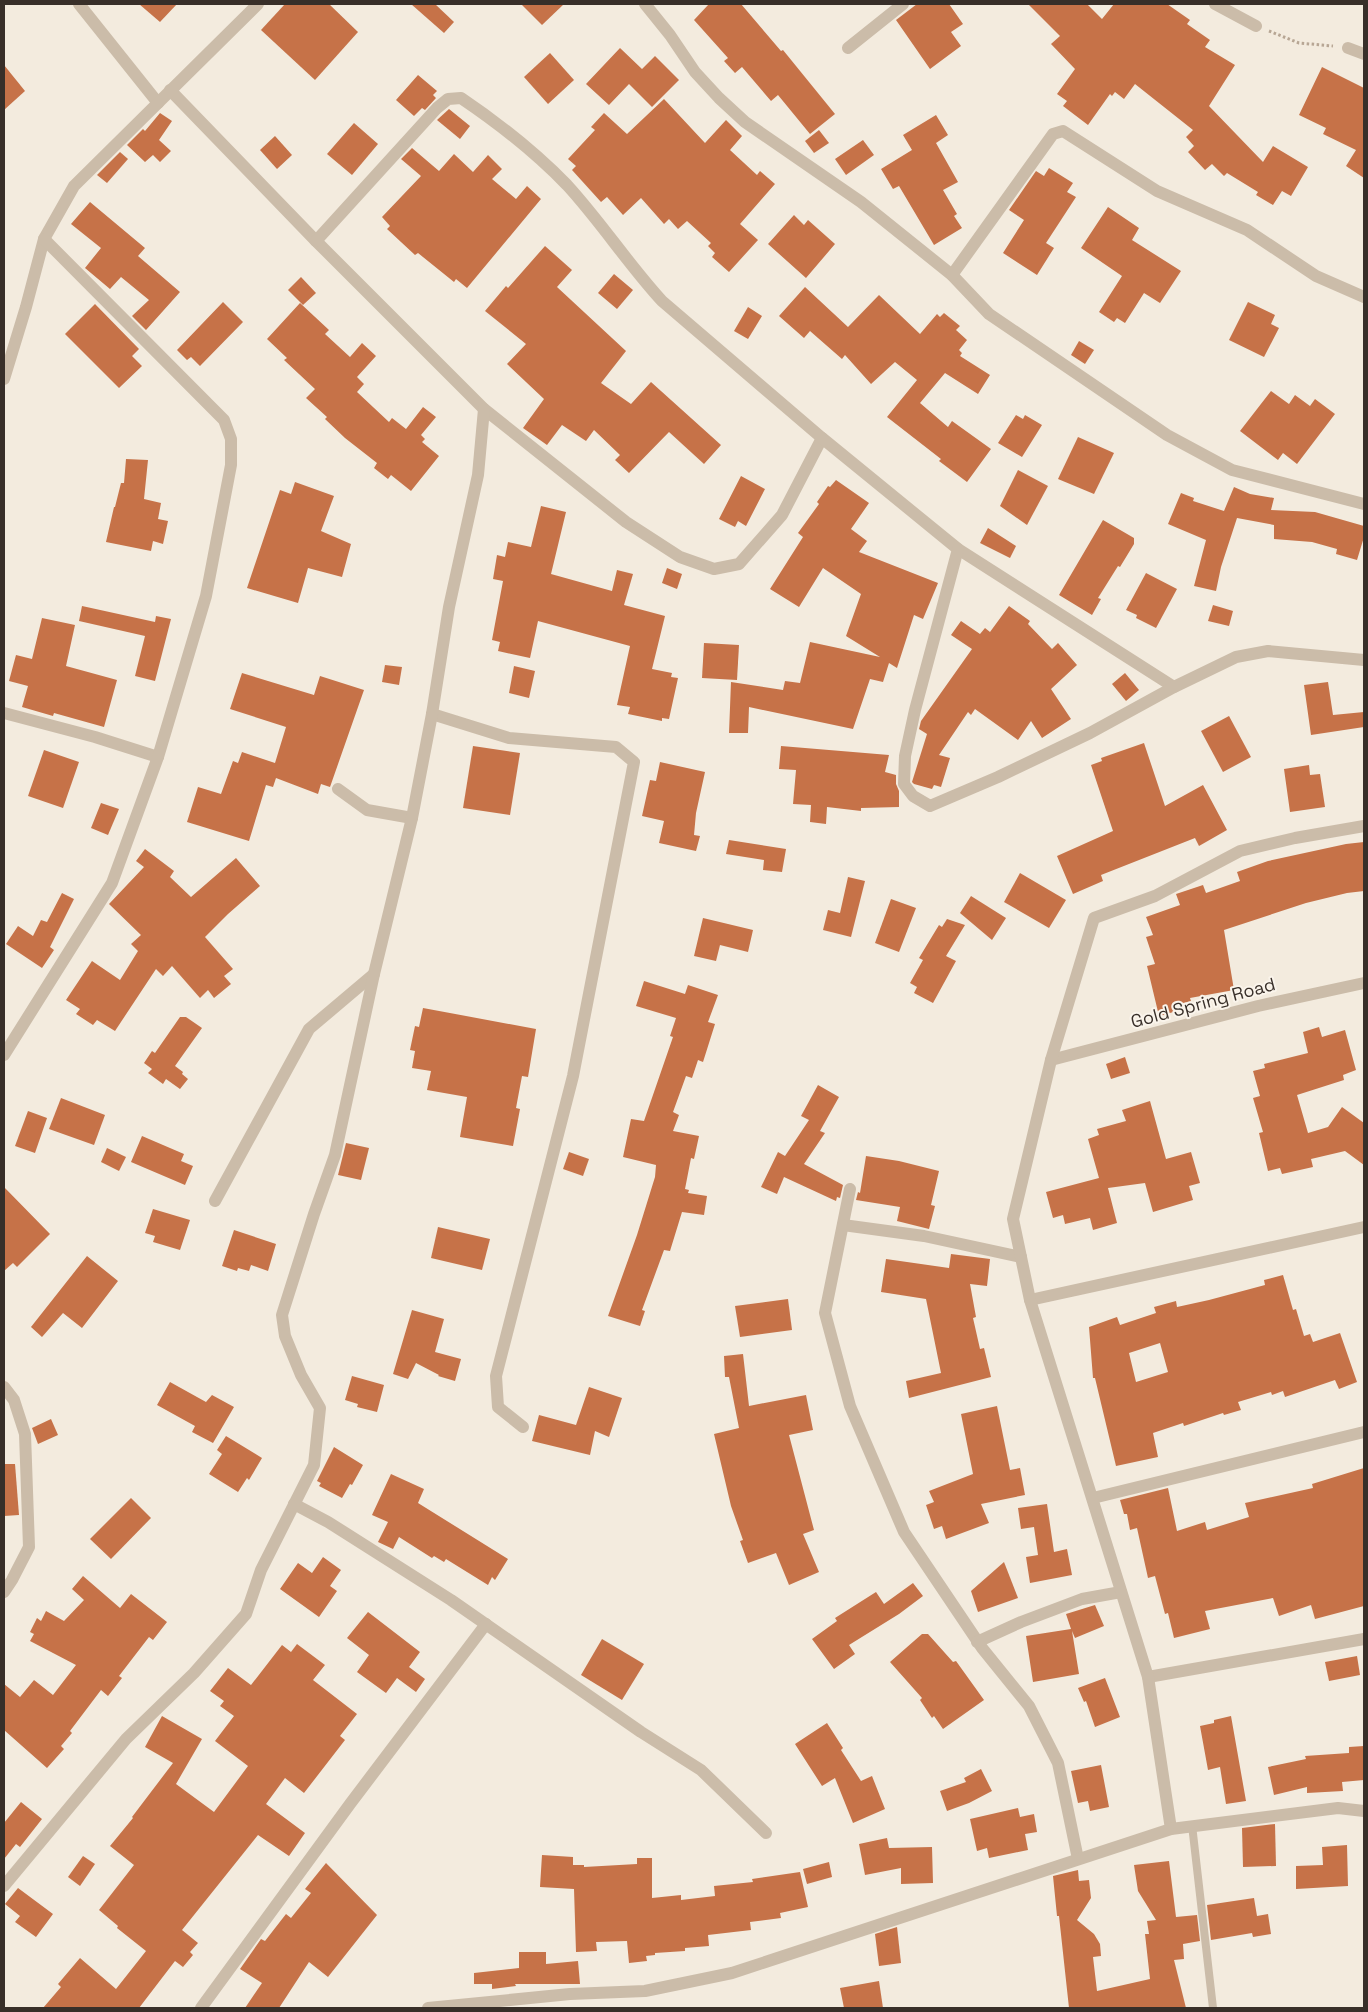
<svg xmlns="http://www.w3.org/2000/svg" width="1368" height="2012" font-family="'Space Grotesk',sans-serif">
<style>
.building{fill:#c67248;fill-rule:evenodd}
.lines{fill:none;stroke-linecap:round;stroke-linejoin:round}
.path{stroke:#b7a694;stroke-width:3;stroke-dasharray:2.5 2.5;stroke-linecap:butt}
.lane{stroke:#cbbca9;stroke-width:8}
.street{stroke:#cbbca9;stroke-width:12}
.labels{text-anchor:middle;stroke-width:4;stroke-linejoin:round;paint-order:stroke}
.street-label{font-size:18px;fill:#382f29;stroke:#faf4eb}
</style>
<rect width="100%" height="100%" fill="#f3ebde"/>
<g class="building">
<path d="M139 4H177L160 22Z"/>
<path d="M285 4H329L358 32 315 80 261 30Z"/>
<path d="M411 4H435L454 22 444 33Z"/>
<path d="M521 4H564L542 25Z"/>
<path d="M709 4H741L781 51 783 50 835 114 810 134 778 95 771 101 742 67 735 73 724 61 728 58 694 20Z"/>
<path d="M917 4H949L963 24 951 32 961 46 930 69 896 20Z"/>
<path d="M1028 4H1087L1102 19 1114 4H1167L1190 20 1187 24 1210 40 1205 47 1235 65 1209 106 1263 162 1273 146 1308 167 1291 196 1282 191 1273 205 1256 195 1258 192 1227 173 1224 176 1212 164 1205 170 1188 152 1194 146 1186 137 1193 130 1135 84 1124 99 1115 92 1112 96 1110 94 1088 125 1063 106 1067 101 1057 94 1075 69 1051 44 1060 36Z"/>
<path d="M620 48 642 69 655 56 679 80 652 107 629 84 609 105 586 84Z"/>
<path d="M550 53 574 80 548 104 524 77Z"/>
<path d="M4 65 25 91 4 110Z"/>
<path d="M1322 67 1364 88V178L1346 166 1356 150 1323 134 1326 128 1299 115Z"/>
<path d="M418 75 437 91 433 95 436 98 425 110 422 108 414 116 396 100Z"/>
<path d="M664 99 705 143 726 120 742 136 730 150 757 175 760 171 775 184 740 224 758 240 729 272 712 257 715 253 708 246 711 243 687 221 678 229 669 219 664 224 641 198 623 215 607 197 601 202 572 170 576 166 568 159 595 130 591 127 604 113 627 134Z"/>
<path d="M449 109 470 126 460 139 437 120Z"/>
<path d="M160 113 172 121 159 140 171 151 160 162 153 155 145 162 127 145 143 129 145 131Z"/>
<path d="M936 115 948 135 936 143 958 182 943 190 957 214 954 216 962 228 934 245 899 186 893 189 881 169 912 150 903 135Z"/>
<path d="M354 123 378 144 352 175 327 154Z"/>
<path d="M819 130 829 143 814 153 805 141Z"/>
<path d="M275 136 292 155 277 169 260 150Z"/>
<path d="M863 140 874 155 846 175 835 159Z"/>
<path d="M412 148 439 171 454 154 473 172 488 155 502 169 492 179 516 199 527 186 541 199 467 288 456 279 454 282 418 253 415 255 387 229 390 226 382 217 421 176 401 159Z"/>
<path d="M120 152 128 159 107 183 97 175Z"/>
<path d="M1049 168 1073 183 1067 192 1076 197 1046 243 1054 248 1037 275 1003 253 1024 220 1009 210 1036 171 1044 176Z"/>
<path d="M90 202 145 248 138 256 180 292 146 330 132 316 149 300 121 277 110 289 85 268 101 248 71 224Z"/>
<path d="M1108 207 1139 228 1132 240 1181 271 1160 303 1144 293 1125 323 1117 318 1114 322 1099 312 1122 276 1081 248Z"/>
<path d="M794 215 804 225 808 220 835 244 806 278 768 244Z"/>
<path d="M545 246 572 270 557 287 626 351 601 383 631 404 651 382 721 445 704 464 669 432 629 473 615 460 620 455 594 430 586 441 562 425 547 445 523 428 544 399 507 364 526 344 485 311 506 286 508 288Z"/>
<path d="M614 274 633 290 617 309 598 293Z"/>
<path d="M301 277 316 293 303 305 288 290Z"/>
<path d="M805 287 848 327 879 295 920 334 937 314 940 317 944 313 960 326 956 330 967 340 959 350 962 353 960 356 990 375 978 394 945 373 920 403 948 427 952 421 991 449 967 482 939 461 941 459 887 417 917 380 895 362 871 384 845 355 842 359 810 331 804 338 779 316Z"/>
<path d="M223 302 243 322 200 366 191 357 187 360 177 350Z"/>
<path d="M1248 302 1275 315 1271 324 1279 328 1264 357 1229 340Z"/>
<path d="M300 303 329 330 325 334 350 357 362 343 376 356 357 377 364 384 357 392 389 422 392 418 406 429 423 407 436 417 421 435 425 439 422 442 439 456 411 491 391 475 388 479 374 468 377 463 345 438 325 419 327 417 306 398 315 389 284 360 287 358 267 339Z"/>
<path d="M95 304 139 349 132 356 142 366 119 388 65 334Z"/>
<path d="M748 307 762 316 748 339 734 331Z"/>
<path d="M1079 341 1094 350 1085 364 1071 355Z"/>
<path d="M1271 391 1289 404 1295 395 1310 406 1315 399 1335 414 1297 464 1283 453 1278 460 1240 431Z"/>
<path d="M1016 415 1023 419 1025 415 1042 425 1022 457 998 443Z"/>
<path d="M1078 437 1114 453 1094 494 1058 479Z"/>
<path d="M126 459 148 460 144 499 161 503 158 519 168 521 163 544 153 541 151 551 106 542 114 507H115L121 483H124Z"/>
<path d="M1018 470 1048 486 1027 525 1000 506Z"/>
<path d="M741 476 765 489 746 526 738 521 735 527 719 519Z"/>
<path d="M836 480 869 503 851 529 867 541 859 552 938 583 923 619 914 615 897 668 889 663 883 682 870 679 853 729 749 707 748 733H729L731 682 783 690 785 681 800 683 810 642 880 657 846 636 861 594 823 568 799 607 770 589 803 537 798 533 819 504 817 502 828 486 830 487Z"/>
<path d="M295 482 334 496 321 531 351 544 342 577 308 568 298 603 247 588 280 490 291 494Z"/>
<path d="M1234 487 1250 494 1274 498 1271 510 1315 512 1364 526V537L1357 560 1336 554 1337 549 1312 542 1274 539V525L1237 518 1221 567 1216 591 1194 586 1206 540 1168 524 1181 493 1194 498 1193 501 1224 511Z"/>
<path d="M541 506 566 512 551 574 612 591 617 570 633 574 624 605 665 616 652 669 672 673 671 677 678 678 669 719 662 718V721L628 714 630 707 617 705 630 646 538 621 530 658 498 651 500 642 492 640 503 581 493 579 497 555 505 557 508 542 531 547Z"/>
<path d="M1103 520 1134 538V544L1120 567 1118 566 1098 598 1101 599 1092 615 1059 595Z"/>
<path d="M988 528 1016 546 1010 558 980 543Z"/>
<path d="M667 568 682 574 677 589 662 583Z"/>
<path d="M1146 573 1177 589 1156 628 1136 618 1137 615 1126 610Z"/>
<path d="M1213 605 1233 611 1229 626 1208 621Z"/>
<path d="M82 606 155 622 156 616 171 619 155 681 135 676 145 636 79 621Z"/>
<path d="M1009 606 1030 621 1028 624 1052 649 1058 643 1077 665 1051 689 1071 719 1042 738 1031 721 1018 740 975 709 971 715 968 712 939 755 950 758 941 787 934 785 932 789 914 784 912 782 927 734 919 729 921 721 972 649 951 635 961 621 980 634 985 628 990 632Z"/>
<path d="M42 618 75 625 66 666 117 680 104 727 54 713 53 716 22 707 28 686 9 681 16 655 32 659Z"/>
<path d="M704 643 739 645 737 680 702 678Z"/>
<path d="M385 665 402 667 399 685 382 682Z"/>
<path d="M514 666 535 671 529 698 509 693Z"/>
<path d="M242 673 314 695 320 676 364 690 330 787 321 784 318 794 276 778 273 787 266 785 249 841 187 822 198 787 221 794 233 761 238 763 242 752 275 763 286 727 230 709Z"/>
<path d="M1125 673 1139 690 1126 701 1112 684Z"/>
<path d="M1328 682 1333 715 1364 712V727L1311 735 1304 685Z"/>
<path d="M1229 716 1251 757 1223 772 1201 731Z"/>
<path d="M1144 743 1165 806 1203 785 1227 830 1199 846 1195 838 1101 875 1103 881 1073 894 1057 856 1113 831 1091 765 1102 761 1101 758Z"/>
<path d="M473 746 520 753 510 815 463 808Z"/>
<path d="M781 746 889 755 885 772 896 775V784L899 791V807L861 808V811L827 807 826 824 810 822 811 805 793 804 796 770 779 769Z"/>
<path d="M44 750 79 762 63 808 28 796Z"/>
<path d="M660 762 705 772 696 813 694 835 700 836 696 851 659 843 664 821 642 816 650 780 656 781Z"/>
<path d="M1309 765 1310 775 1320 774 1325 807 1290 812 1284 769Z"/>
<path d="M101 803 119 809 108 835 91 828Z"/>
<path d="M729 840 786 849 782 872 763 870 764 860 726 854Z"/>
<path d="M1364 842V891L1347 893 1306 903 1224 930 1234 990 1190 998 1191 1001 1175 1005 1177 1011 1159 1016 1147 966 1155 964 1146 937 1153 935 1146 917 1180 905 1176 894 1203 885 1206 893 1240 881 1237 872 1268 861 1346 844Z"/>
<path d="M145 849 174 871 170 877 191 897 236 858 260 886 228 914 205 937 233 969 224 976 231 984 214 998 208 990 200 998 172 966 163 976 156 969 115 1031 97 1020 93 1025 76 1014 80 1009 66 1000 92 961 120 980 138 951 131 944 141 935 109 904 144 867 136 861Z"/>
<path d="M1020 873 1066 900 1049 928 1004 902Z"/>
<path d="M848 877 865 881 851 937 823 930 828 910 840 913Z"/>
<path d="M62 893 74 899 50 947 54 950 42 968 6 944 18 926 33 936 41 920 47 922Z"/>
<path d="M971 896 1006 918 992 940 960 913Z"/>
<path d="M891 899 916 908 899 952 875 943Z"/>
<path d="M703 918 753 930 748 952 720 945 716 961 694 956Z"/>
<path d="M947 919 965 925 946 956 956 961 933 1003 914 993 917 987 910 983 923 960 919 958 939 925 942 927Z"/>
<path d="M644 981 685 994 688 985 718 995 708 1022 715 1024 703 1062 698 1060 692 1078 686 1076 673 1112 679 1115 673 1131 699 1136 694 1159 691 1158 685 1189 689 1190 688 1193 707 1196 704 1215 682 1212 670 1251 664 1250 642 1310 645 1311 640 1326 608 1316 637 1235 655 1177 656 1165 623 1157 631 1119 644 1121 673 1037 670 1036 676 1018 636 1006Z"/>
<path d="M423 1008 536 1029 528 1077 522 1076 516 1108 520 1109 513 1146 460 1137 467 1097 427 1090 431 1071 412 1068 415 1051 410 1050 415 1026 419 1027Z"/>
<path d="M180 1017H186L202 1028 175 1066 183 1072 182 1074 188 1079 180 1089 166 1079 163 1084 148 1073 152 1069 144 1063 152 1051 155 1053Z"/>
<path d="M1319 1027 1322 1037 1345 1030 1356 1070 1343 1075 1344 1080 1297 1095 1308 1133 1328 1127 1342 1107 1364 1123V1165L1345 1151 1311 1159 1313 1167 1282 1174 1280 1168 1268 1171 1259 1133 1263 1132 1253 1098 1260 1096 1253 1071 1265 1068 1264 1064 1308 1053 1303 1032Z"/>
<path d="M1125 1057 1130 1073 1111 1079 1106 1064Z"/>
<path d="M818 1085 839 1097 820 1131 825 1133 804 1164 843 1185 840 1198 837 1197 836 1201 784 1177 777 1194 761 1187 778 1152 785 1156 809 1120 801 1116Z"/>
<path d="M61 1098 105 1115 94 1145 49 1129Z"/>
<path d="M1150 1101 1166 1159 1191 1152 1200 1183 1189 1186 1193 1200 1153 1212 1145 1183 1108 1188 1117 1223 1093 1230 1090 1218 1065 1224 1063 1215 1053 1218 1046 1192 1099 1178 1088 1139 1099 1135 1097 1129 1126 1121 1122 1110Z"/>
<path d="M28 1111 47 1118 35 1153 15 1146Z"/>
<path d="M142 1136 184 1154 181 1161 193 1166 185 1185 131 1162Z"/>
<path d="M346 1143 369 1148 361 1180 338 1175Z"/>
<path d="M107 1148 126 1157 119 1171 101 1162Z"/>
<path d="M569 1152 589 1159 583 1176 563 1169Z"/>
<path d="M866 1156 899 1161 939 1171 931 1205 935 1206 929 1229 897 1221 900 1207 856 1200 858 1192 860 1193Z"/>
<path d="M4 1187 50 1234 17 1267 13 1263 4 1271Z"/>
<path d="M153 1209 190 1220 180 1250 153 1242 155 1236 145 1233Z"/>
<path d="M438 1227 490 1239 482 1270 431 1258Z"/>
<path d="M234 1230 276 1244 268 1271 251 1265 249 1271 238 1268 237 1271 222 1266Z"/>
<path d="M951 1254 990 1259 987 1286 970 1284 976 1317 973 1318 980 1349 984 1348 991 1377 909 1398 906 1381 941 1373 926 1299 881 1292 886 1259 949 1268Z"/>
<path d="M87 1256 118 1281 82 1328 63 1313 42 1337 31 1327Z"/>
<path d="M1283 1275 1293 1310 1296 1309 1304 1336 1310 1334 1313 1342 1340 1333 1357 1382 1339 1389 1335 1380 1285 1397 1283 1391 1272 1395 1271 1392 1238 1402 1241 1410 1224 1415 1223 1413 1184 1426 1183 1423 1153 1433 1158 1457 1116 1466 1095 1378H1093L1089 1327 1117 1317 1120 1325 1156 1313 1154 1307 1176 1301 1177 1307 1209 1300 1265 1285 1264 1280ZM1160 1343 1168 1372 1136 1382 1129 1353Z"/>
<path d="M788 1299 792 1330 740 1337 735 1306Z"/>
<path d="M412 1310 444 1319 435 1352 461 1359 455 1381 438 1376 439 1375 416 1363 408 1379 393 1374Z"/>
<path d="M743 1354 749 1406 806 1395 813 1430 789 1435 814 1530 803 1534 819 1572 789 1585 776 1553 748 1563 740 1541 743 1540 731 1506 714 1434 739 1428 729 1377H725L724 1356Z"/>
<path d="M352 1376 384 1385 377 1412 357 1407 358 1404 345 1400Z"/>
<path d="M170 1382 206 1402 212 1395 234 1407 213 1443 192 1432 195 1426 157 1405Z"/>
<path d="M589 1387 622 1398 609 1437 595 1431 590 1455 532 1441 539 1415 576 1425Z"/>
<path d="M997 1406 1010 1470 1020 1468 1025 1495 981 1504 989 1523 946 1539 942 1526 934 1529 926 1505 934 1502 929 1491 973 1474 961 1414Z"/>
<path d="M51 1419 58 1435 38 1444 32 1428Z"/>
<path d="M226 1436 262 1458 249 1480 247 1478 238 1492 209 1474 222 1454 217 1450Z"/>
<path d="M334 1447 363 1465 352 1485 350 1484 342 1498 319 1486 321 1483 317 1481Z"/>
<path d="M4 1464H15L19 1515 4 1516Z"/>
<path d="M1364 1468V1606L1315 1619 1311 1605 1279 1616 1273 1598 1205 1611 1210 1629 1174 1638 1168 1613 1165 1614 1155 1576 1148 1578 1137 1528 1130 1530 1127 1514H1124L1120 1500 1168 1488 1177 1531 1205 1522 1207 1530 1249 1517 1245 1503 1313 1488 1312 1484Z"/>
<path d="M391 1474 424 1489 418 1503 508 1559 495 1580 492 1577 488 1585 446 1559 444 1562 434 1556 432 1558 399 1537 393 1549 378 1542 388 1522 372 1515Z"/>
<path d="M131 1498 151 1518 111 1559 90 1539Z"/>
<path d="M1047 1504 1054 1552 1067 1549 1072 1575 1030 1583 1026 1557 1038 1555 1034 1527 1021 1529 1018 1508Z"/>
<path d="M323 1557 341 1570 330 1586 337 1591 319 1617 280 1589 298 1563 312 1573Z"/>
<path d="M1004 1562 1018 1598 978 1612 971 1591Z"/>
<path d="M83 1576 120 1608 131 1594 167 1622 153 1640 149 1637 119 1676 122 1678 108 1696 101 1690 70 1731 72 1733 61 1746 64 1749 47 1768 4 1730V1684L20 1697 34 1680 53 1695 76 1665 30 1641 34 1634 30 1632 37 1618 41 1621 46 1611 64 1621 84 1600 72 1589Z"/>
<path d="M913 1583 923 1596 899 1614 849 1645 855 1654 834 1669 812 1639 837 1621 835 1618 876 1592 884 1604Z"/>
<path d="M1095 1605 1104 1626 1075 1638 1072 1631 1079 1674 1033 1682 1026 1636 1071 1629 1066 1614Z"/>
<path d="M368 1612 420 1652 409 1667 425 1679 416 1692 397 1678 386 1693 357 1672 369 1655 347 1638Z"/>
<path d="M922 1634H928L953 1662 956 1661 984 1700 943 1729 934 1716 932 1718 920 1700 922 1698 890 1662Z"/>
<path d="M602 1639 644 1664 622 1700 581 1675Z"/>
<path d="M297 1644 325 1665 313 1680 357 1714 340 1736 345 1740 304 1793 285 1778 266 1804 305 1833 289 1856 258 1835 182 1930 198 1943 190 1952 193 1955 183 1967 175 1961 139 2008H43L61 1987 58 1984 80 1958 116 1989 146 1951 117 1928 118 1926 99 1910 134 1865 110 1846 133 1818 132 1817 173 1763 145 1747 162 1716 202 1739 176 1784 214 1812 248 1766 215 1741 234 1716 220 1706 224 1701 210 1691 228 1668 251 1685 282 1645 291 1652Z"/>
<path d="M1357 1656 1360 1675 1329 1681 1325 1662Z"/>
<path d="M1105 1678 1120 1717 1095 1727 1086 1701 1084 1702 1078 1688Z"/>
<path d="M1231 1716 1246 1801 1226 1804 1220 1767 1208 1770 1200 1726 1214 1723V1720Z"/>
<path d="M827 1723 843 1748 841 1750 861 1781 872 1776 885 1809 853 1823 835 1778 822 1786 795 1744Z"/>
<path d="M1364 1746V1780L1342 1782 1343 1791 1307 1793V1787L1274 1795 1268 1767 1306 1759 1305 1756 1349 1753V1747Z"/>
<path d="M1101 1765 1109 1807 1090 1811 1088 1801 1078 1803 1071 1771Z"/>
<path d="M981 1769 992 1791 969 1803 947 1811 940 1791 966 1782 964 1778Z"/>
<path d="M21 1802 42 1819 20 1847 16 1844 4 1859V1823Z"/>
<path d="M1018 1808 1020 1817 1034 1814 1037 1832 1025 1834 1028 1850 989 1858 987 1848 977 1851 970 1819Z"/>
<path d="M1275 1824 1276 1866 1243 1867 1242 1828Z"/>
<path d="M887 1838 889 1848 932 1847 933 1883 901 1884V1868L865 1875 859 1844Z"/>
<path d="M1347 1845 1348 1886 1296 1889V1866L1323 1865 1322 1847Z"/>
<path d="M542 1855 573 1857V1865H584V1867L637 1864V1858H652V1898L681 1895V1900L715 1896 714 1886 753 1882 752 1879 800 1872 808 1907 780 1913 781 1918 750 1922 751 1930 708 1935 709 1946 685 1948V1951L655 1953V1955L646 1956 647 1961 629 1963 627 1941 596 1942 597 1951 576 1952 574 1889 540 1887Z"/>
<path d="M83 1856 95 1864 80 1886 68 1877Z"/>
<path d="M1169 1861 1176 1917 1197 1915 1200 1941 1183 1944 1184 1959 1174 1960 1186 2008H1069L1059 1916H1057L1053 1876 1078 1870 1079 1881 1089 1880 1091 1898 1077 1920 1094 1934 1100 1944 1101 1956 1093 1957 1097 1991 1150 1979 1145 1934H1149L1147 1921 1156 1920 1138 1891 1134 1865Z"/>
<path d="M829 1862 832 1877 807 1884 803 1869Z"/>
<path d="M326 1863 377 1915 328 1977 309 1962 279 2008H245L262 1983 240 1969 261 1939 265 1941 286 1914 291 1918 311 1893 305 1889Z"/>
<path d="M18 1888 53 1914 36 1937 15 1922 20 1916 5 1904Z"/>
<path d="M1254 1898 1257 1916 1268 1914 1271 1934 1253 1937 1252 1933 1211 1940 1207 1905Z"/>
<path d="M897 1927 901 1963 879 1966 875 1934Z"/>
<path d="M519 1952H546V1964L578 1961 580 1984H515L516 1986 492 1989V1984H474V1973L519 1968Z"/>
<path d="M879 1981 883 2008H844L840 1988Z"/>
</g>
<g class="lines">
<path class="path" d="M1269 31 1299 43 1333 46"/>
<path class="lane" d="M1192 1825 1213 2008"/>
<g class="street">
<path d="M79 4 158 103"/>
<path d="M645 4 670 35 695 72 719 98 745 122 861 202 952 275 989 314 1167 435 1232 470 1364 504"/>
<path d="M1215 4 1256 26"/>
<path d="M848 48 903 4"/>
<path d="M1348 48 1364 54"/>
<path d="M170 90 316 241 484 409 626 522 680 557 714 569 739 564 782 515 822 438"/>
<path d="M316 241 437 108 448 99 461 98C498 123 536 153 567 185 601 222 628 264 662 301L822 438 958 549 1174 687"/>
<path d="M952 275 1053 134 1063 131 1157 191 1247 230 1316 276 1364 297"/>
<path d="M4 379 26 307 44 239 74 186 258 4"/>
<path d="M958 549 915 710 905 756 904 784 913 796 930 806 998 777 1090 733 1174 687 1236 657 1268 651 1364 660"/>
<path d="M4 713 95 737 158 757"/>
<path d="M432 714 509 738 616 747 634 762 573 1076 496 1376 498 1407 523 1427"/>
<path d="M338 789 367 810 412 818"/>
<path d="M4 1055 112 883 158 757 206 596 231 465V439L224 420 44 239"/>
<path d="M1051 1060 1258 1006 1364 983"/>
<path d="M850 1189 825 1313 850 1406 904 1532 982 1648 1029 1706 1058 1763 1078 1859"/>
<path d="M215 1201 309 1029 374 974"/>
<path d="M843 1225 924 1236 1021 1257"/>
<path d="M1030 1300 1364 1227"/>
<path d="M4 1387 14 1400 25 1434 29 1547 12 1580 4 1592"/>
<path d="M1093 1498 1364 1432"/>
<path d="M294 1504 328 1522 451 1600 641 1732 701 1770 766 1833"/>
<path d="M977 1642 1021 1622 1082 1599 1121 1592"/>
<path d="M1148 1677 1364 1639"/>
<path d="M1171 1829 1148 1677 1030 1300 1013 1219 1051 1060 1094 918 1155 896 1240 851 1295 838 1364 826"/>
<path d="M4 1886 126 1739 194 1673 246 1614 261 1570 314 1465 320 1408 301 1375 285 1336 282 1315 314 1214 335 1155 374 974 412 818 432 714 449 607 478 475 484 409"/>
<path d="M201 2008 350 1804 486 1624"/>
<path d="M428 2008 570 1994 645 1991 732 1973 1171 1829 1338 1808 1364 1811"/>
</g>
</g>
<g class="labels">
<g class="street-label">
<text transform="translate(1203 1003) rotate(-15)" y="6">Gold Spring Road</text>
</g>
</g>
<rect width="1368" height="2012" fill="none" stroke="#382f29" stroke-width="10"/>
</svg>
